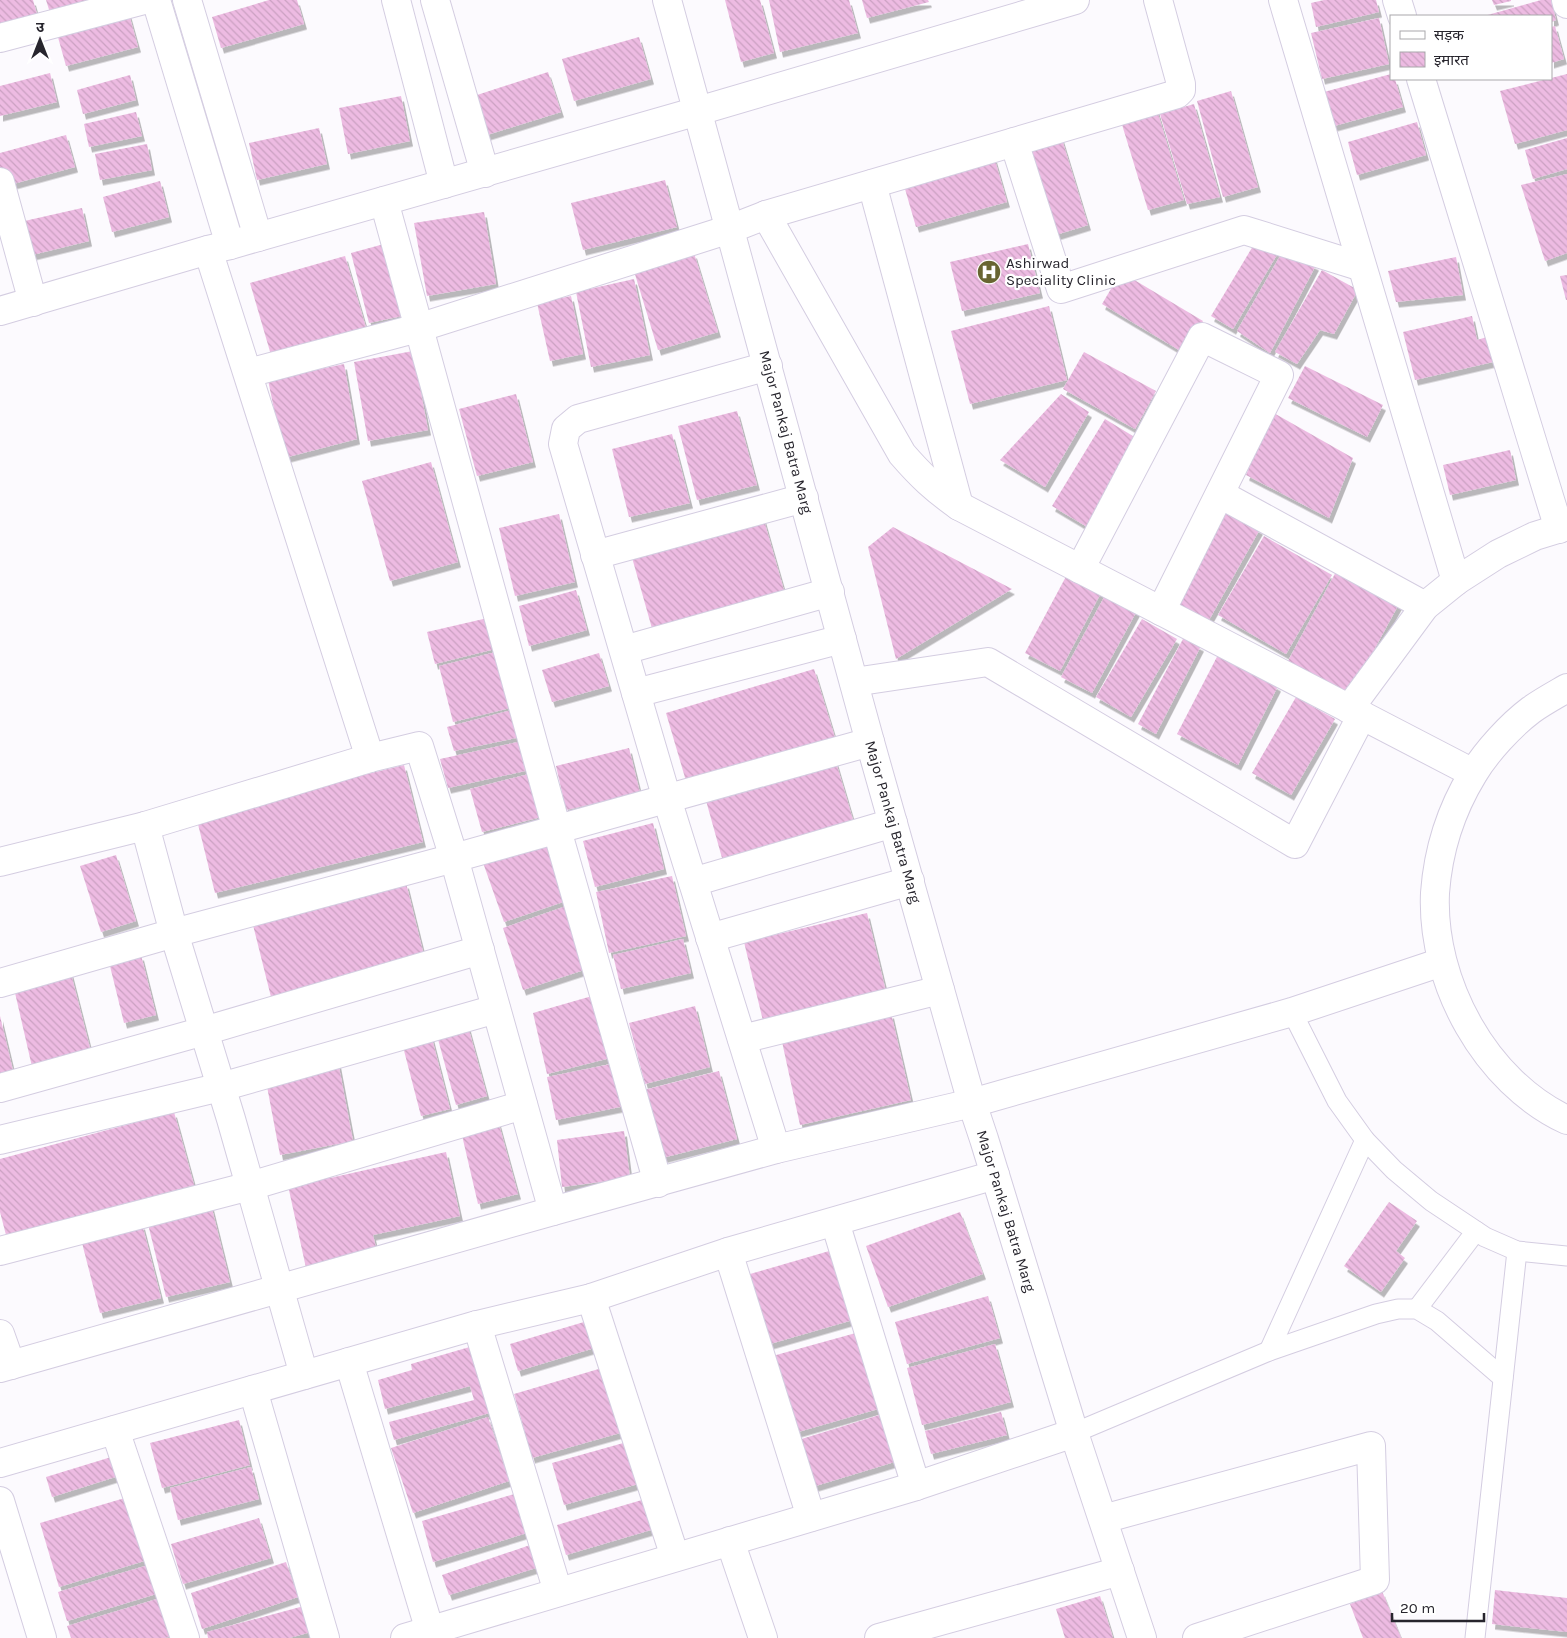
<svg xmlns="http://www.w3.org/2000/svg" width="1567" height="1638" font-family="Karla,'Noto Sans Devanagari',sans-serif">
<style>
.building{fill:url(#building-back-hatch);filter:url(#shadow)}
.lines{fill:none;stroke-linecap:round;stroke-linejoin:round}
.lane-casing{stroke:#d4cde1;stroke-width:21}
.street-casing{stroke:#d4cde1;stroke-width:30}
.lane{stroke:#fff;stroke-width:19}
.street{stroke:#fff;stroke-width:28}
.labels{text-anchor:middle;stroke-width:4.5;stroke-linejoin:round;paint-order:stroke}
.poi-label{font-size:15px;fill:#27252d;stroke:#fff;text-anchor:start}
.street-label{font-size:15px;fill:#27252d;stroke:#fff}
</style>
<defs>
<pattern id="building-back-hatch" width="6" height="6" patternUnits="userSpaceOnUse" patternTransform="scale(1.25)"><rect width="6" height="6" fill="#edbbe2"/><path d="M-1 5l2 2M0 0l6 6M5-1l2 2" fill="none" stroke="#cba1c2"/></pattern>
<filter id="shadow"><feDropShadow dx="3" dy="5.5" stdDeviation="0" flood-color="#0004"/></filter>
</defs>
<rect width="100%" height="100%" fill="#fcfafe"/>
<g class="building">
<path d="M0 0H33L40 25 0 36Z"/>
<path d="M46 0H106L51 16Z"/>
<path d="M269 0H297L304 24 221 48 212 17Z"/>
<path d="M725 0H760L774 53 741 62Z"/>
<path d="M769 0H849L858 33 780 52Z"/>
<path d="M862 0H928L929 2 867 18Z"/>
<path d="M1324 0H1376L1379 12 1316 27 1311 3Z"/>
<path d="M1492 0H1511V1L1494 5Z"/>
<path d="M1541 0H1551L1556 20 1551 22V16H1484Z"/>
<path d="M128 11 138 47 66 66 56 30Z"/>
<path d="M1379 18 1389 64 1322 79 1311 33Z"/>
<path d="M1555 26 1564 59 1551 63V27Z"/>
<path d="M639 37 651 79 574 101 562 59Z"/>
<path d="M548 72 561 112 487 135 474 96Z"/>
<path d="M50 73 57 102 0 116V86Z"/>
<path d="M1391 74V79H1395L1403 107 1334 126 1324 92Z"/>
<path d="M1567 74V130L1515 144 1500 91Z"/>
<path d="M130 75 136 100 83 114 77 90Z"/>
<path d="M1231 91 1258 187 1223 197 1197 101Z"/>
<path d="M401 96 410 141 348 154 339 108Z"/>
<path d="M1194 104 1220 197 1187 204 1160 114Z"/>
<path d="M1156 107 1184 200 1148 210 1120 118Z"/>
<path d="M136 112 142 136 89 147 84 124Z"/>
<path d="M1417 122 1426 155 1357 175 1348 142Z"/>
<path d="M319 128 327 164 257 180 249 143Z"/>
<path d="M1060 133 1088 225 1046 238 1017 145Z"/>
<path d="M66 135 75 167 2 187 0 179V153Z"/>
<path d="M1567 138V169L1533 179 1525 150Z"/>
<path d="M147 144 152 170 100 180 95 154Z"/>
<path d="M994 157 1007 202 916 227 903 182Z"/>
<path d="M1567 174V253L1545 261 1521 185Z"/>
<path d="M665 180 677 227 583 250 571 203Z"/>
<path d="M160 181 169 217 112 232 103 197Z"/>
<path d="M82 208 89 241 28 256 20 222Z"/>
<path d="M484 212 496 284 427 296 414 223Z"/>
<path d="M1259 236 1281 248 1233 329 1211 316Z"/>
<path d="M384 244 402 316 369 323 351 253Z"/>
<path d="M1028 244 1040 293 962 311 950 262Z"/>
<path d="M1284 249 1316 265 1270 353 1237 331Z"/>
<path d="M694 253 718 332 658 350 634 271Z"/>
<path d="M345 256 366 328 271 355 250 283Z"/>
<path d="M1456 257 1463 295 1396 302 1388 271Z"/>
<path d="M1322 270 1358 290 1334 334 1320 330 1297 364 1275 352Z"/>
<path d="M1121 272 1203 321 1184 353 1102 304Z"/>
<path d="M1567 275V300H1566L1560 276Z"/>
<path d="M634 279 650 355 591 367 576 292Z"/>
<path d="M571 296 583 354 550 361 537 303Z"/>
<path d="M1049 306 1067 380 970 404 951 331Z"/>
<path d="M1472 316 1477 340 1487 337 1493 362 1415 380 1403 332Z"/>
<path d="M413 351 428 430 368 441 354 362Z"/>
<path d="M1084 352 1156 391 1135 429 1063 389Z"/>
<path d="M344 364 357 439 284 458 268 380Z"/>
<path d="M1305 366 1383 405 1367 437 1288 398Z"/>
<path d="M516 394 533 462 477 476 459 409Z"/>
<path d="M1061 394 1089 412 1045 487 1000 460Z"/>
<path d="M737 411 757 485 697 500 678 426Z"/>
<path d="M1272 412 1353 458 1329 518 1246 475Z"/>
<path d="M1105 419 1141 441 1089 528 1052 506Z"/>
<path d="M672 434 690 503 629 517 612 449Z"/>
<path d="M1510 450 1516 480 1450 495 1443 465Z"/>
<path d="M431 462 458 562 390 581 362 481Z"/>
<path d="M1225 510 1260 529 1209 620 1171 605Z"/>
<path d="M559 514 575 582 515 596 499 528Z"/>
<path d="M763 517 785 594 653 632 631 554Z"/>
<path d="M893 527 1012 589 896 659 868 547Z"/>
<path d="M1264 536 1332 575 1286 654 1218 615Z"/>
<path d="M1338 568 1400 602 1350 694 1288 661Z"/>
<path d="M1070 569 1104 587 1060 671 1025 653Z"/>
<path d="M576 590 587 630 529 646 519 606Z"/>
<path d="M1108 590 1139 607 1092 693 1061 677Z"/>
<path d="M492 617 499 648 435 664 427 632Z"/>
<path d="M1142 619 1177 639 1131 717 1096 697Z"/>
<path d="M1184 637 1201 646 1156 734 1138 724Z"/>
<path d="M500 651 514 707 453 722 439 666Z"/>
<path d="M1220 651 1278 686 1238 765 1177 734Z"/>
<path d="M599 653 609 686 552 702 542 670Z"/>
<path d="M814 669 835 738 686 781 666 713Z"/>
<path d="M1296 697 1335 719 1291 795 1252 773Z"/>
<path d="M523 707 530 735 454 751 447 727Z"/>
<path d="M518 742 525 771 448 788 440 759Z"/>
<path d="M629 748 640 793 566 810 556 766Z"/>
<path d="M835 759 853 820 722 858 705 797Z"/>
<path d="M404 765 423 842 215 893 196 816Z"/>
<path d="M533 773 545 816 482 832 470 789Z"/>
<path d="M653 823 664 869 595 887 583 841Z"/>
<path d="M550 835 572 899 504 922 481 857Z"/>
<path d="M116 855 136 921 101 932 80 866Z"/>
<path d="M672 876 686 936 609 953 596 892Z"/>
<path d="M406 883 425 960 271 997 252 921Z"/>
<path d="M572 904 593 967 523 990 503 928Z"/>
<path d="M867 913 887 996 764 1025 744 942Z"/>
<path d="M683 939 691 973 621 989 613 955Z"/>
<path d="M141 955 156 1015 124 1023 109 962Z"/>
<path d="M70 970 92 1056 33 1071 13 984Z"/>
<path d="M599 994 618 1056 547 1074 533 1013Z"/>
<path d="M695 1006 710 1067 645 1084 629 1023Z"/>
<path d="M891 1013 911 1100 800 1125 781 1037Z"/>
<path d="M0 1016 15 1079 0 1082Z"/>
<path d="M467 1023 487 1096 456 1105 436 1032Z"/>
<path d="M430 1031 450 1109 421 1116 401 1039Z"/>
<path d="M338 1062 353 1141 280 1155 265 1076Z"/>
<path d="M616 1063 625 1106 556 1120 547 1077Z"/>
<path d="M719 1071 737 1139 662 1158 644 1090Z"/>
<path d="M174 1112 194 1185 6 1235 0 1212V1159Z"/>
<path d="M498 1121 518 1194 478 1204 461 1131Z"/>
<path d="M624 1131 630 1178 562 1187 557 1140Z"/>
<path d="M446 1152 460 1216 373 1235 377 1252 306 1268 287 1181 328 1171 330 1178Z"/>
<path d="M1389 1202 1417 1221 1396 1251 1405 1258 1381 1292 1344 1266Z"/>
<path d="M211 1205 230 1282 166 1297 147 1220Z"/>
<path d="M960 1212 983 1274 888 1307 866 1246Z"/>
<path d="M142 1224 161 1298 100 1313 81 1239Z"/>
<path d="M843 1247 863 1317 763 1346 743 1276Z"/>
<path d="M988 1296 1000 1338 907 1364 895 1322Z"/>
<path d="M594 1319 601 1346 518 1371 510 1344Z"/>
<path d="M863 1331 885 1407 791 1434 769 1357Z"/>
<path d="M995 1344 1011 1402 922 1425 907 1368Z"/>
<path d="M473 1346 493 1412 394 1440 389 1422 474 1400 470 1386 385 1409 378 1380 412 1370 411 1364Z"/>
<path d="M602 1368 620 1433 532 1458 514 1394Z"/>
<path d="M1001 1412 1007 1435 931 1454 925 1431Z"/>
<path d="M886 1413 901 1460 809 1488 795 1441Z"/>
<path d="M488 1417 509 1481 413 1513 391 1448Z"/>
<path d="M239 1420 250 1465 162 1488 150 1443Z"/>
<path d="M634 1440 645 1482 564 1505 552 1463Z"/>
<path d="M121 1454 128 1473 52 1497 46 1477Z"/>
<path d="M251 1467 259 1499 178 1520 170 1488Z"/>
<path d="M518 1493 530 1532 433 1562 422 1521Z"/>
<path d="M135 1495 154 1558 59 1587 40 1523Z"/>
<path d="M652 1497 661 1527 566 1555 557 1525Z"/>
<path d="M259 1518 271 1558 183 1584 171 1544Z"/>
<path d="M533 1544 539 1567 449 1595 442 1575Z"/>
<path d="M286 1562 298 1597 202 1629 191 1593Z"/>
<path d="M155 1563 163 1592 67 1621 58 1592Z"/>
<path d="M1495 1590 1567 1598V1632L1492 1624Z"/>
<path d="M1382 1591 1401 1638H1363L1350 1604Z"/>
<path d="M167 1596 179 1634 165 1638H71L67 1626Z"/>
<path d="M1100 1596 1113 1638H1065L1056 1609Z"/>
<path d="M304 1606 311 1632 289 1638H208L207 1632Z"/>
</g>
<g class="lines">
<g class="lane-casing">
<g id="lane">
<path d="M1292 1012 1337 1101 1365 1140 1394 1170 1431 1201 1485 1237 1517 1251 1567 1256"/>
<path d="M1417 1309 1476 1231"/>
<path d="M1269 1351 1365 1140"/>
<path d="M1074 1433 1269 1351 1376 1314 1398 1309H1417L1437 1321 1503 1378"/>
<path d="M1475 1638 1517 1251"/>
</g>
</g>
<g class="street-casing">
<g id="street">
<path d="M156 0 230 245"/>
<path d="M187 0 258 237"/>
<path d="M396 0 444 184"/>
<path d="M435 0 485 173"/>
<path d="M667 0 870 742 972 1103 984 1139 1074 1433 1142 1638"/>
<path d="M1283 0 1456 581"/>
<path d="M1397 0 1402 16"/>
<path d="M1566 0 1567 4"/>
<path d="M0 38 144 0"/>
<path d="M1421 79 1559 529"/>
<path d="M1014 142 1061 289 1244 230 1362 267"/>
<path d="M0 182 33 302"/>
<path d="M872 184 959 506"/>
<path d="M384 201 557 830 658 1183"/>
<path d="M766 215 1177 94 1181 90V84L1158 0"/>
<path d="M0 311 208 250 230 245 698 111 1075 0"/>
<path d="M768 366 578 419 566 429 563 444 667 799 776 1149"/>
<path d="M248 373 418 328 730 229 766 215 902 454C921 476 935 489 959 506L1473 773"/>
<path d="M1220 494 1425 606"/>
<path d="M595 555 804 498"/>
<path d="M1080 569 1202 337 1279 375 1161 611"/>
<path d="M624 650 830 592"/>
<path d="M854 682 988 662 1295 844 1362 715"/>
<path d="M1567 688C1555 695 1542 702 1531 710 1511 725 1486 752 1473 774 1451 810 1438 851 1435 893 1431 982 1485 1082 1567 1120"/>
<path d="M636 693 842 639"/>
<path d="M1349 709 1425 606 1456 581 1498 554 1535 536 1567 526"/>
<path d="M370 758 419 746 454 858 553 1211"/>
<path d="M145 826 174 933 231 1119 304 1375"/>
<path d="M0 862 145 826 370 758 208 250"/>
<path d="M693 882 893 823"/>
<path d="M710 938 910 881"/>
<path d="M0 983 174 933 454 858 870 742"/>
<path d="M742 1039 940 990"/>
<path d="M0 1088 204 1031 480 950"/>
<path d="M0 1140 221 1087 496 1009"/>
<path d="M835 1222 916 1486"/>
<path d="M0 1251 250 1186 523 1105"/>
<path d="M728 1252 811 1517"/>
<path d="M591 1298 675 1557"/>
<path d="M477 1325 558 1592"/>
<path d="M0 1334 11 1365"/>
<path d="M349 1362 430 1631"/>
<path d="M0 1368 553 1211 776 1149 972 1103 1292 1012 1442 962"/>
<path d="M253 1390 325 1638"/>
<path d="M115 1430 185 1638"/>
<path d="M0 1463 477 1325 591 1298 728 1252 995 1175"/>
<path d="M0 1501 42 1638"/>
<path d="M1103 1519 1371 1446 1375 1580 1197 1638"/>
<path d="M730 1541 763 1638"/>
<path d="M405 1638 916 1486 1074 1433"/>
<path d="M879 1638 1120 1571"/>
</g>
</g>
<use href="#lane" class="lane"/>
<use href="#street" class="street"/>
</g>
<defs>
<g id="hospital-disc" transform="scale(1.25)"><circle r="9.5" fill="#686532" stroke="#fff"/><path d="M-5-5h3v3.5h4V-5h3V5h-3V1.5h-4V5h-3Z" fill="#fff"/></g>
</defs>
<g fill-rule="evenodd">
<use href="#hospital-disc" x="989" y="272"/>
</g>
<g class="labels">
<g class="poi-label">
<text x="1006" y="268">Ashirwad<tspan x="1006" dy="17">Speciality Clinic</tspan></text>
</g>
<g class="street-label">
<text transform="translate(786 432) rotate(75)" y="5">Major Pankaj Batra Marg</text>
<text transform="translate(893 822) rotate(74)" y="5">Major Pankaj Batra Marg</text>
<text transform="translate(1006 1211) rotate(73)" y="5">Major Pankaj Batra Marg</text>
</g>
</g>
<rect x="1390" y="15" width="162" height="65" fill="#ffffff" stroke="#a9a8ab"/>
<rect x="1400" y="31" width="25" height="8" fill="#ffffff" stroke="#a9a8ab"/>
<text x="1434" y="40" font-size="15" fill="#27252d">सड़क</text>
<rect x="1400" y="52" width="25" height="15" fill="url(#building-back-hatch)" stroke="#a9a8ab"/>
<text x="1434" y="65" font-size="15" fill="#27252d">इमारत</text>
<g transform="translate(40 40)" stroke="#ffffff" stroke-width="4" paint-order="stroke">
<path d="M0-4L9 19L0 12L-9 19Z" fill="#27252d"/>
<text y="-8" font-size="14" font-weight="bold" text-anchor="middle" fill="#27252d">उ</text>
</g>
<path d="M1392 1613v8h92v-8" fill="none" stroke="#27252d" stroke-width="2.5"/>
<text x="1400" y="1613" font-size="15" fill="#27252d" stroke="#ffffff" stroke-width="4" paint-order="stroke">20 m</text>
</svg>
